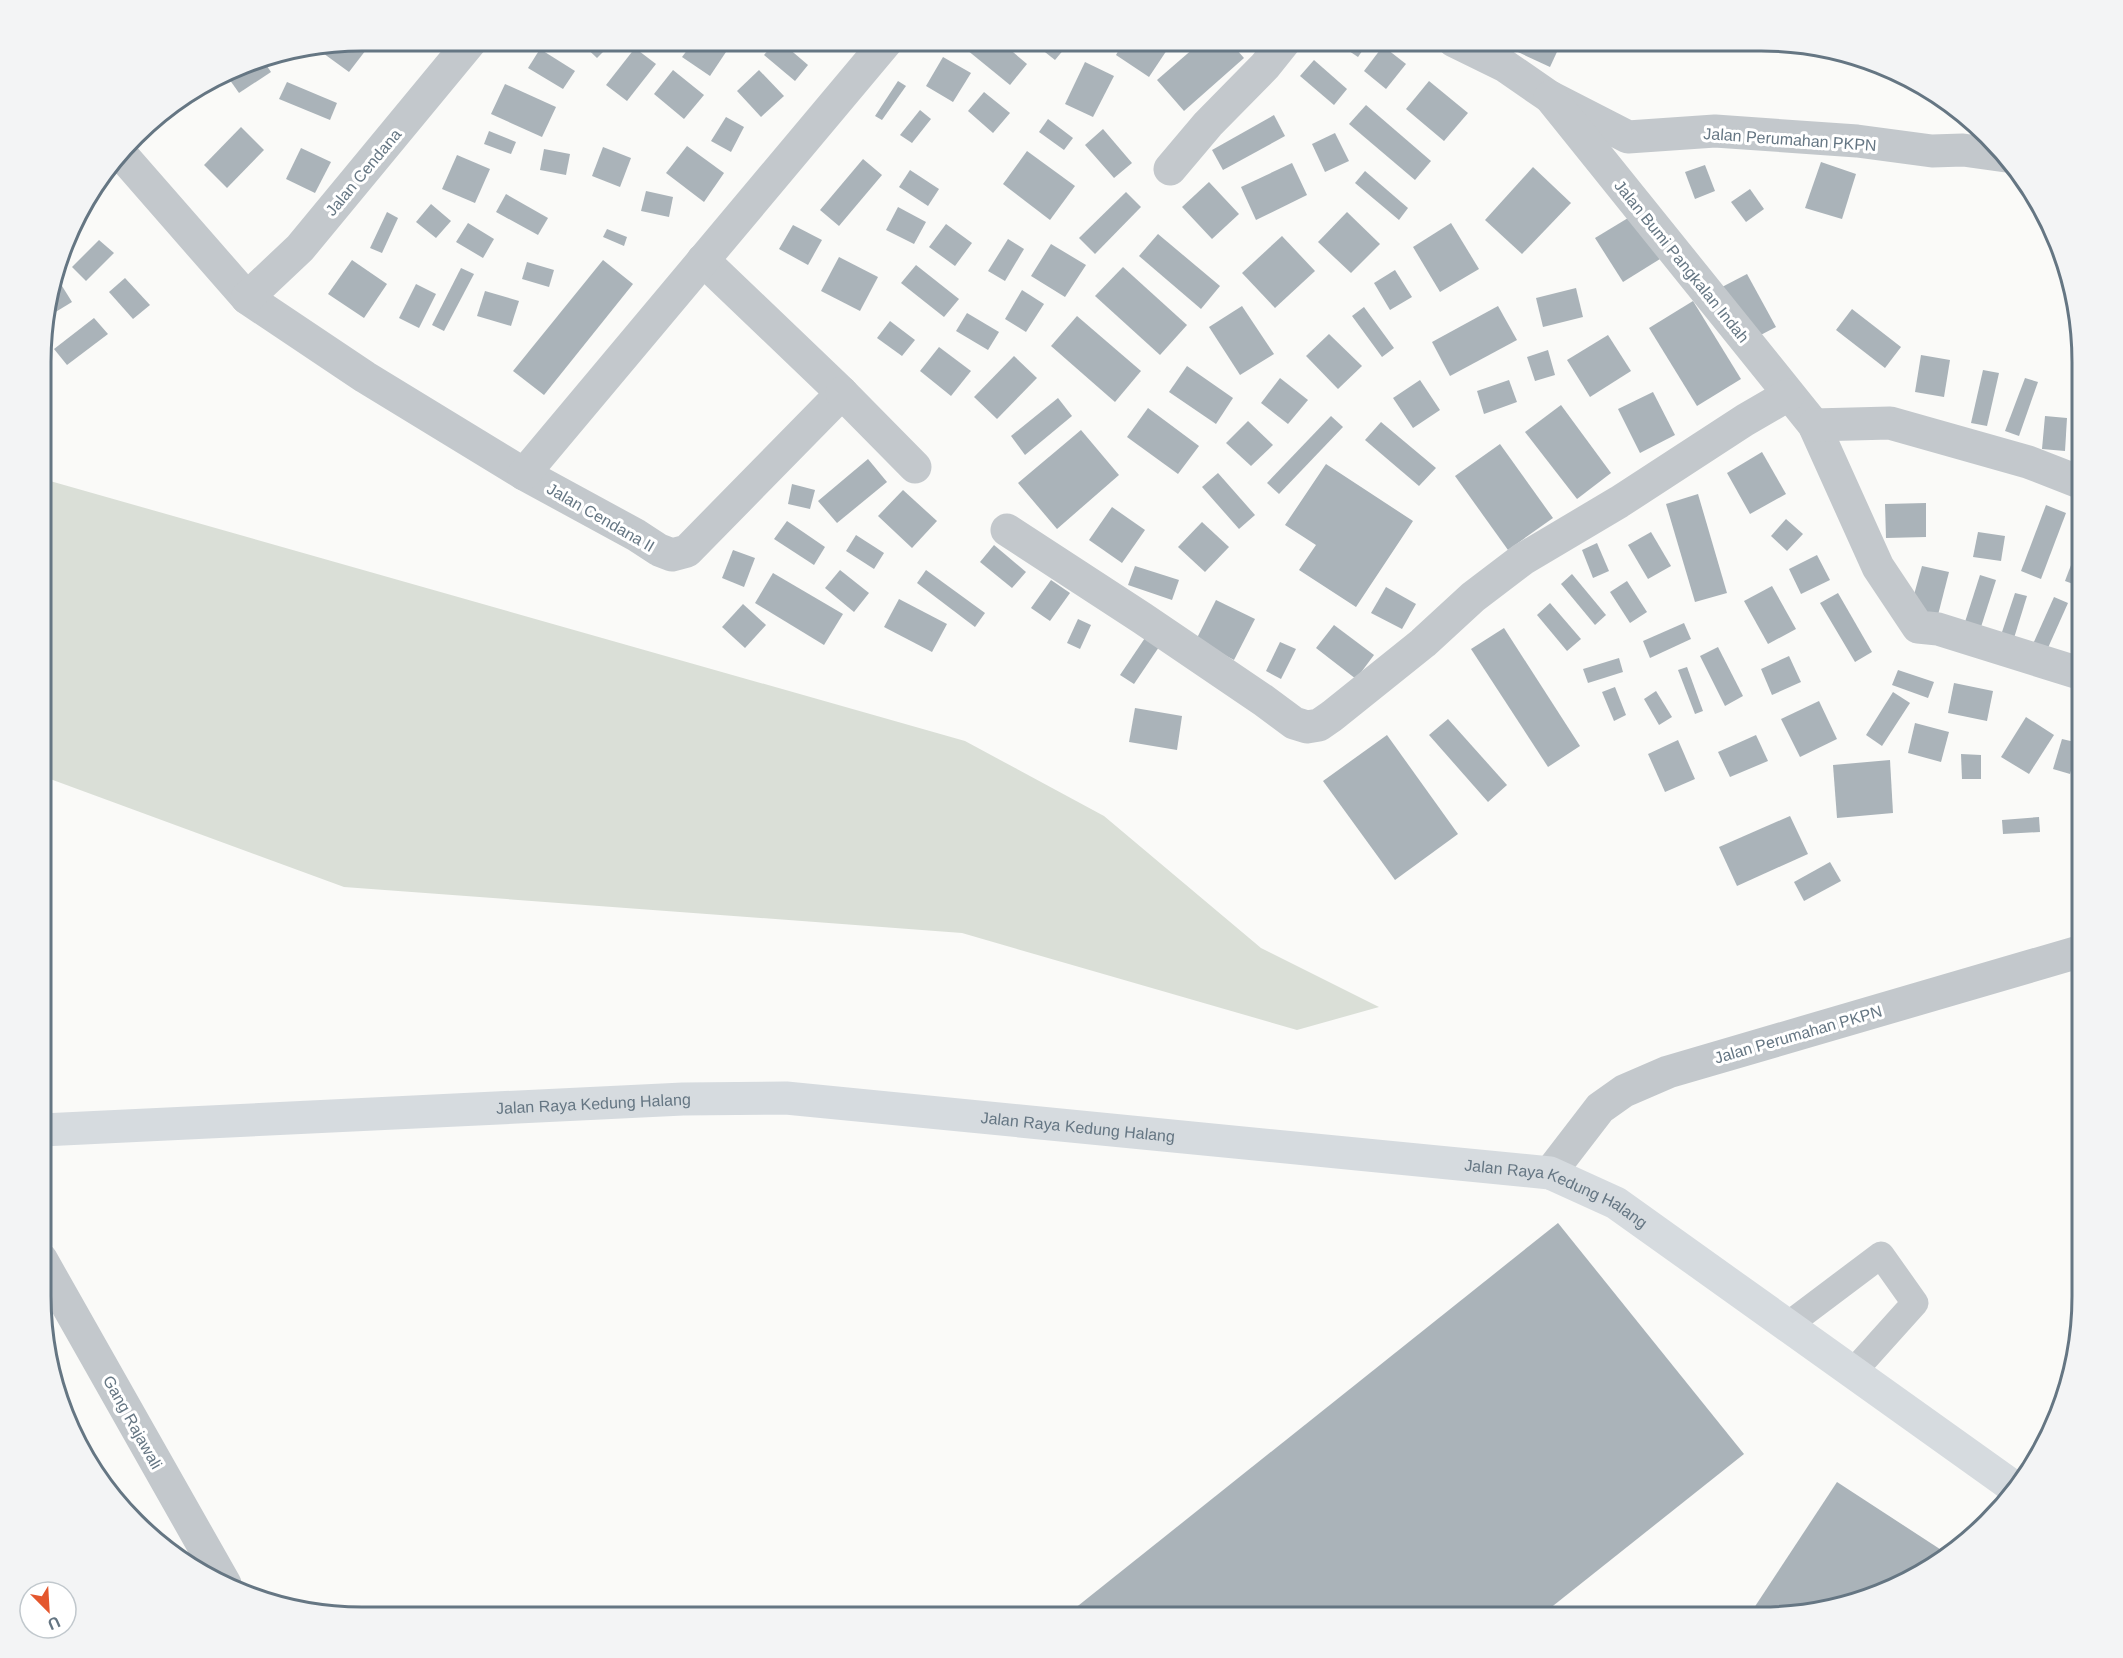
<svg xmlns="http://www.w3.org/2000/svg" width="2123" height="1658" font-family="Arial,sans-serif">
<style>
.green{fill:#dadfd7}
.building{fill:#aab3b9}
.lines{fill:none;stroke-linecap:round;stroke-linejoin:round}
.service{stroke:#c3c8cc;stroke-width:27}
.minor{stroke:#c3c8cc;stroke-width:33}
.secondary{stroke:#d6dbdf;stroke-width:33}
.labels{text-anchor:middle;stroke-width:6;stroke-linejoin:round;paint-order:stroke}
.street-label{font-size:16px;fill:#657683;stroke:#fff}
.rim{fill:none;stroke:#657683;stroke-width:3}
</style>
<rect width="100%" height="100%" fill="#fafaf8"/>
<path class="green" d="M43 479 965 741 1104 816 1261 948 1379 1007 1297 1030 962 933 344 887 42 776Z"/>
<g class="building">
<path d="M361 41 369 46 349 72 316 48Z"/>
<path d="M579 41H614L597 58Z"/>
<path d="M694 41H721L730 46 710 76 682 57Z"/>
<path d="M776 41H780L808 65 795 81 764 55Z"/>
<path d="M956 41H1000L1027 64 1010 85Z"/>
<path d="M1031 41H1068L1070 42 1055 60Z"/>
<path d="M1124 41H1173L1149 77 1116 55Z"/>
<path d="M1202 41H1229L1244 58 1184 111 1157 80Z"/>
<path d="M1334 41H1369L1358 57Z"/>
<path d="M1494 41H1562L1550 67Z"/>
<path d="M1383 46 1406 64 1386 89 1364 71Z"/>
<path d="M635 48 656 64 627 101 606 85Z"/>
<path d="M540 49 575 71 563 89 528 68Z"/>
<path d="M261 57 271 72 239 93 227 76Z"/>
<path d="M943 57 971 73 953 102 926 86Z"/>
<path d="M1314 60 1347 89 1334 105 1300 76Z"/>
<path d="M1085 62 1114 76 1093 117 1065 104Z"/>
<path d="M673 70 704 95 684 119 654 94Z"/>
<path d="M759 70 784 96 761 117 737 91Z"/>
<path d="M898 81 906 86 882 120 875 116Z"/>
<path d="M1429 81 1468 113 1444 141 1406 109Z"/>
<path d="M287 82 337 103 330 120 279 99Z"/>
<path d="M505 84 556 107 542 137 491 114Z"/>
<path d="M984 92 1010 113 993 133 968 111Z"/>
<path d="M1366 105 1431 161 1415 180 1349 124Z"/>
<path d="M920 110 931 119 912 143 900 135Z"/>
<path d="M1274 115 1285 136 1223 170 1212 150Z"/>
<path d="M726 117 744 127 731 152 711 141Z"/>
<path d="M1048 119 1073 138 1064 150 1039 132Z"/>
<path d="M241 127 264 150 227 188 204 165Z"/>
<path d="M1103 129 1132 163 1114 178 1085 145Z"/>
<path d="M489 131 516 142 511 154 484 144Z"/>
<path d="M1335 133 1349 161 1325 172 1312 144Z"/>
<path d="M687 146 724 173 704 202 666 173Z"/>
<path d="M603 147 631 158 620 187 592 176Z"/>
<path d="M301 148 331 162 315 193 286 179Z"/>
<path d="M544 149 570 154 566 175 540 170Z"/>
<path d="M1027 151 1075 186 1050 220 1003 184Z"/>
<path d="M457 155 490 169 475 203 442 189Z"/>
<path d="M863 159 882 175 839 226 820 210Z"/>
<path d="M1821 162 1856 174 1842 219 1805 208Z"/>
<path d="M1292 163 1307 195 1256 220 1241 187Z"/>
<path d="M1705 165 1715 191 1695 199 1685 172Z"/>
<path d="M1533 167 1571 203 1522 254 1485 220Z"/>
<path d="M910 170 939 189 928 206 899 187Z"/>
<path d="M1365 171 1408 208 1399 220 1355 183Z"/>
<path d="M1209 182 1239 214 1212 239 1182 207Z"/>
<path d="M1750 189 1764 209 1746 222 1731 202Z"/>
<path d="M646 191 673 197 669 217 641 211Z"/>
<path d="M1126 192 1141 207 1095 254 1079 238Z"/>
<path d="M506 194 548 218 538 235 496 212Z"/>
<path d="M431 204 451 221 436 238 416 222Z"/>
<path d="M898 207 926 222 914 244 886 230Z"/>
<path d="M387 212 398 218 382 253 370 248Z"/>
<path d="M1347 212 1380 244 1351 273 1318 242Z"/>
<path d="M1633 215 1660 259 1623 282 1595 238Z"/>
<path d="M468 223 494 239 483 258 456 242Z"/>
<path d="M1451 223 1479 269 1440 292 1413 247Z"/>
<path d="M946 224 972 243 955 266 929 247Z"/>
<path d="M793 225 822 240 808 265 779 249Z"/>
<path d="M607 229 627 237 624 246 603 237Z"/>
<path d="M1158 234 1220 286 1201 309 1139 256Z"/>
<path d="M1282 236 1315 271 1275 308 1242 273Z"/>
<path d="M1008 239 1024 249 1005 281 988 271Z"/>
<path d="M99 240 114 253 86 281 72 267Z"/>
<path d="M1051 244 1086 265 1065 297 1031 276Z"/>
<path d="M839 257 878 277 860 311 821 291Z"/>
<path d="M352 260 387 284 364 318 328 294Z"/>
<path d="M603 260 633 284 544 395 513 371Z"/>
<path d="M527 262 554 270 549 287 522 279Z"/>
<path d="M916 265 959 299 944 317 901 283Z"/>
<path d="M1123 267 1187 325 1160 355 1095 296Z"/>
<path d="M461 268 474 274 444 331 432 325Z"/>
<path d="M1395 270 1412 297 1390 310 1374 283Z"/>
<path d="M1747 274 1776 327 1751 340 1722 287Z"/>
<path d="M57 278 72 302 44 319Z"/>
<path d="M125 278 150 305 133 319 109 292Z"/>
<path d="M416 284 436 294 419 328 399 318Z"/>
<path d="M1576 288 1583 317 1543 327 1536 298Z"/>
<path d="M1022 290 1044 304 1026 332 1005 319Z"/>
<path d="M485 291 519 301 511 326 477 316Z"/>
<path d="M1693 301 1741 379 1697 406 1649 328Z"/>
<path d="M1242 306 1274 354 1240 375 1209 327Z"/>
<path d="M1498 306 1517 340 1450 376 1432 342Z"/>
<path d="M1364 307 1394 348 1382 357 1352 316Z"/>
<path d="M1852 309 1901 347 1885 368 1836 330Z"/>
<path d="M967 313 999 332 988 350 956 331Z"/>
<path d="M1077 316 1141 371 1115 402 1051 346Z"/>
<path d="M94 318 108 334 67 365 54 349Z"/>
<path d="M890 321 915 340 902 356 877 338Z"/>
<path d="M1329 334 1362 366 1338 389 1306 356Z"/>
<path d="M1608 335 1631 371 1590 397 1567 360Z"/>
<path d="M939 347 971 371 951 396 920 371Z"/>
<path d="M1548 350 1555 375 1535 381 1527 357Z"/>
<path d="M1921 355 1950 360 1944 397 1915 392Z"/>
<path d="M1014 356 1037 378 997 419 974 397Z"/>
<path d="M1187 366 1233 398 1216 424 1169 392Z"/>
<path d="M1983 370 1999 373 1987 426 1971 423Z"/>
<path d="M1280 378 1308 400 1288 424 1261 403Z"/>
<path d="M2025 378 2038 382 2019 436 2005 431Z"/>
<path d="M1420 380 1440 410 1413 428 1393 398Z"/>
<path d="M1509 380 1517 402 1484 414 1477 391Z"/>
<path d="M1653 392 1675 435 1640 453 1618 409Z"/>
<path d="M1058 398 1072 416 1025 455 1011 436Z"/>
<path d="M1561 405 1611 473 1577 499 1525 432Z"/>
<path d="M1148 408 1199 446 1178 474 1127 437Z"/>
<path d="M1331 416 1343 427 1279 494 1267 483Z"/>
<path d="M2045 416 2067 418 2065 451 2042 449Z"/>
<path d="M1248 421 1273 445 1251 466 1226 443Z"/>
<path d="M1381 422 1436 468 1419 486 1365 440Z"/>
<path d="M1081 430 1119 475 1057 529 1018 483Z"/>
<path d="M1500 444 1553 518 1508 550 1455 476Z"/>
<path d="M1762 452 1786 494 1750 514 1727 473Z"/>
<path d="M868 459 887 482 837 523 818 501Z"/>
<path d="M1326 464 1413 521 1356 607 1299 570 1316 545 1285 525Z"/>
<path d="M1218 473 1255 515 1239 529 1202 487Z"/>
<path d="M792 484 815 490 810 509 788 504Z"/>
<path d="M903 490 937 521 912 548 878 516Z"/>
<path d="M1698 494 1727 593 1695 602 1666 504Z"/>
<path d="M1926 503V537L1886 538 1885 504Z"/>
<path d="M2046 505 2066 513 2041 579 2021 571Z"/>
<path d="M1112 507 1145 530 1122 563 1089 540Z"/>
<path d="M1786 519 1803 534 1787 551 1771 536Z"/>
<path d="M787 521 825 547 814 565 774 539Z"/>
<path d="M1202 522 1229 547 1205 572 1178 547Z"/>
<path d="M1651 532 1671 566 1648 579 1628 545Z"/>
<path d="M1978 532 2005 536 2001 561 1973 557Z"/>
<path d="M856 535 884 553 874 569 846 551Z"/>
<path d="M2082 536V567L2076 585 2065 581Z"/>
<path d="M1597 543 1609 571 1593 578 1582 550Z"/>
<path d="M994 545 1026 572 1012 588 980 562Z"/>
<path d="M733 550 755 558 744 587 722 578Z"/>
<path d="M1817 555 1830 580 1801 594 1789 569Z"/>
<path d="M1135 566 1179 580 1172 600 1128 585Z"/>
<path d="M1922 566 1949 572 1938 615 1910 609Z"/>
<path d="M840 570 869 593 854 612 825 588Z"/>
<path d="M926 570 985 613 975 627 917 583Z"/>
<path d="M773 573 843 614 824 645 755 603Z"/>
<path d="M1572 574 1606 615 1595 625 1561 584Z"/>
<path d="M1980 575 1996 580 1981 627 1965 622Z"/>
<path d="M1051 580 1070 593 1050 621 1031 608Z"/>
<path d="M1627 581 1647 612 1630 623 1610 592Z"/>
<path d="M1772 586 1796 629 1768 644 1744 601Z"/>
<path d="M1386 587 1416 604 1402 629 1371 613Z"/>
<path d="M1838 593 1872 652 1855 662 1820 603Z"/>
<path d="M2015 593 2027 596 2014 638 2001 635Z"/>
<path d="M2054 597 2068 603 2047 650 2033 644Z"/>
<path d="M899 599 947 624 932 652 884 627Z"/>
<path d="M1216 600 1255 619 1234 660 1196 640Z"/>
<path d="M1550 603 1581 639 1567 651 1537 615Z"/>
<path d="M743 604 766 625 745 648 722 627Z"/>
<path d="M2081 606H2082V652L2072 650Z"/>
<path d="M1078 619 1091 625 1080 649 1067 643Z"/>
<path d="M1684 623 1691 639 1650 658 1643 641Z"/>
<path d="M1334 625 1374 655 1356 679 1316 648Z"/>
<path d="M1504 628 1580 746 1548 767 1471 649Z"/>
<path d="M1147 635 1161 644 1134 684 1120 675Z"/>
<path d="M1280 642 1296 649 1281 679 1266 671Z"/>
<path d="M1718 647 1743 696 1725 706 1700 656Z"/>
<path d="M1789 656 1801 682 1772 695 1761 669Z"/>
<path d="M1619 658 1623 672 1588 683 1583 669Z"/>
<path d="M1687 667 1703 711 1695 714 1678 670Z"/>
<path d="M1898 670 1934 682 1928 698 1892 685Z"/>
<path d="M1954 683 1993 691 1987 721 1948 713Z"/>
<path d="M1615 687 1626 715 1614 721 1602 692Z"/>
<path d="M1656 691 1672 717 1659 725 1644 699Z"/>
<path d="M1893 692 1910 703 1882 746 1866 735Z"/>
<path d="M1819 701 1837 739 1800 757 1781 719Z"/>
<path d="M1135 708 1182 716 1177 750 1129 742Z"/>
<path d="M2026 717 2054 735 2029 774 2001 757Z"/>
<path d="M1448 719 1507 785 1488 802 1429 735Z"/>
<path d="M1915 723 1949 732 1941 762 1908 753Z"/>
<path d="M1387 735 1458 834 1395 880 1323 781Z"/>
<path d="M1756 735 1768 761 1730 777 1718 752Z"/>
<path d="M2062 739 2079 743 2070 774 2053 769Z"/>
<path d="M1678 740 1695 779 1665 792 1648 754Z"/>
<path d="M1961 754 1981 755V779H1962Z"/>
<path d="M1890 760 1893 813 1837 818 1833 765Z"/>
<path d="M1790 816 1808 854 1737 886 1719 847Z"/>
<path d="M2039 817 2040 832 2003 834 2002 820Z"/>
<path d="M1830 862 1841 881 1804 901 1794 882Z"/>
<path d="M1558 1223 1744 1454 1539 1617H1064Z"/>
<path d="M1837 1482 1949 1555 1884 1593 1761 1618 1748 1617Z"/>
</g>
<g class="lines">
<path class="service" d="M1788 1325 1881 1255 1915 1303 1853 1372"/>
<g class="minor">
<path d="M1454 41 1505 66 1550 97 1628 137 1715 131 1857 141 1932 151 1963 150 2006 156"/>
<path d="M1550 97 1814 425 1878 567 1918 627 1938 629 2082 674"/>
<path d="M122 155 247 298 365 377 524 474 636 535 659 550 672 555 687 551 842 393 703 260"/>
<path d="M1170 169 1208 124 1265 66 1285 41"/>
<path d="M247 298 300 248 471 41"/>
<path d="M842 393 915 467"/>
<path d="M1814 425 1890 423 2028 462 2082 483"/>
<path d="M524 474 887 41"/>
<path d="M1007 530 1142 618 1263 700 1294 723 1307 727 1319 725 1332 716 1423 643 1473 597 1523 559 1619 502 1745 420 1788 395"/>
<path d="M1550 1173 1600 1108 1624 1091 1668 1072 2082 951"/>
<path d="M41 1259 225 1584"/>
</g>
<path class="secondary" id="s1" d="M42 1130 683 1099 786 1098 1550 1173 1616 1203 2015 1488"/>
</g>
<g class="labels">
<g class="street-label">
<text transform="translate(1790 139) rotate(4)" y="6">Jalan Perumahan PKPN</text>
<text transform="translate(363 172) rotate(-50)" y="6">Jalan Cendana</text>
<text transform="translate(1682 261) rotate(51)" y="6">Jalan Bumi Pangkalan Indah</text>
<text transform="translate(601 517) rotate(30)" y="6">Jalan Cendana II</text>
<text transform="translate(1798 1034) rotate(-16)" y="6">Jalan Perumahan PKPN</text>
<text dy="6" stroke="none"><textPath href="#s1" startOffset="552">Jalan Raya Kedung Halang</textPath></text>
<text dy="6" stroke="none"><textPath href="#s1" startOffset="1038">Jalan Raya Kedung Halang</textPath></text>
<text dy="6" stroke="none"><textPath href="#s1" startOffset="1524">Jalan Raya Kedung Halang</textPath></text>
<text transform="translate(133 1422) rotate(61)" y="6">Gang Rajawali</text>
</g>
</g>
<path d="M0 0H2123V1658H0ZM362 51H1761A311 311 0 0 1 2072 362V1296A311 311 0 0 1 1761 1607H362A311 311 0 0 1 51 1296V362A311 311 0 0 1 362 51Z" fill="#f3f4f5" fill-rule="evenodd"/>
<path class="rim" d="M362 51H1761A311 311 0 0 1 2072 362V1296A311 311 0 0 1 1761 1607H362A311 311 0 0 1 51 1296V362A311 311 0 0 1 362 51Z"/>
<g transform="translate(48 1610) rotate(156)"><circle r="28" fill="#ffffff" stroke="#c1c8cd" stroke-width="1.5"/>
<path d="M0-4.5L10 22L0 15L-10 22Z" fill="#e4572e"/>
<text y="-9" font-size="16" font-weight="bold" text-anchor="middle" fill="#657683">U</text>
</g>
</svg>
